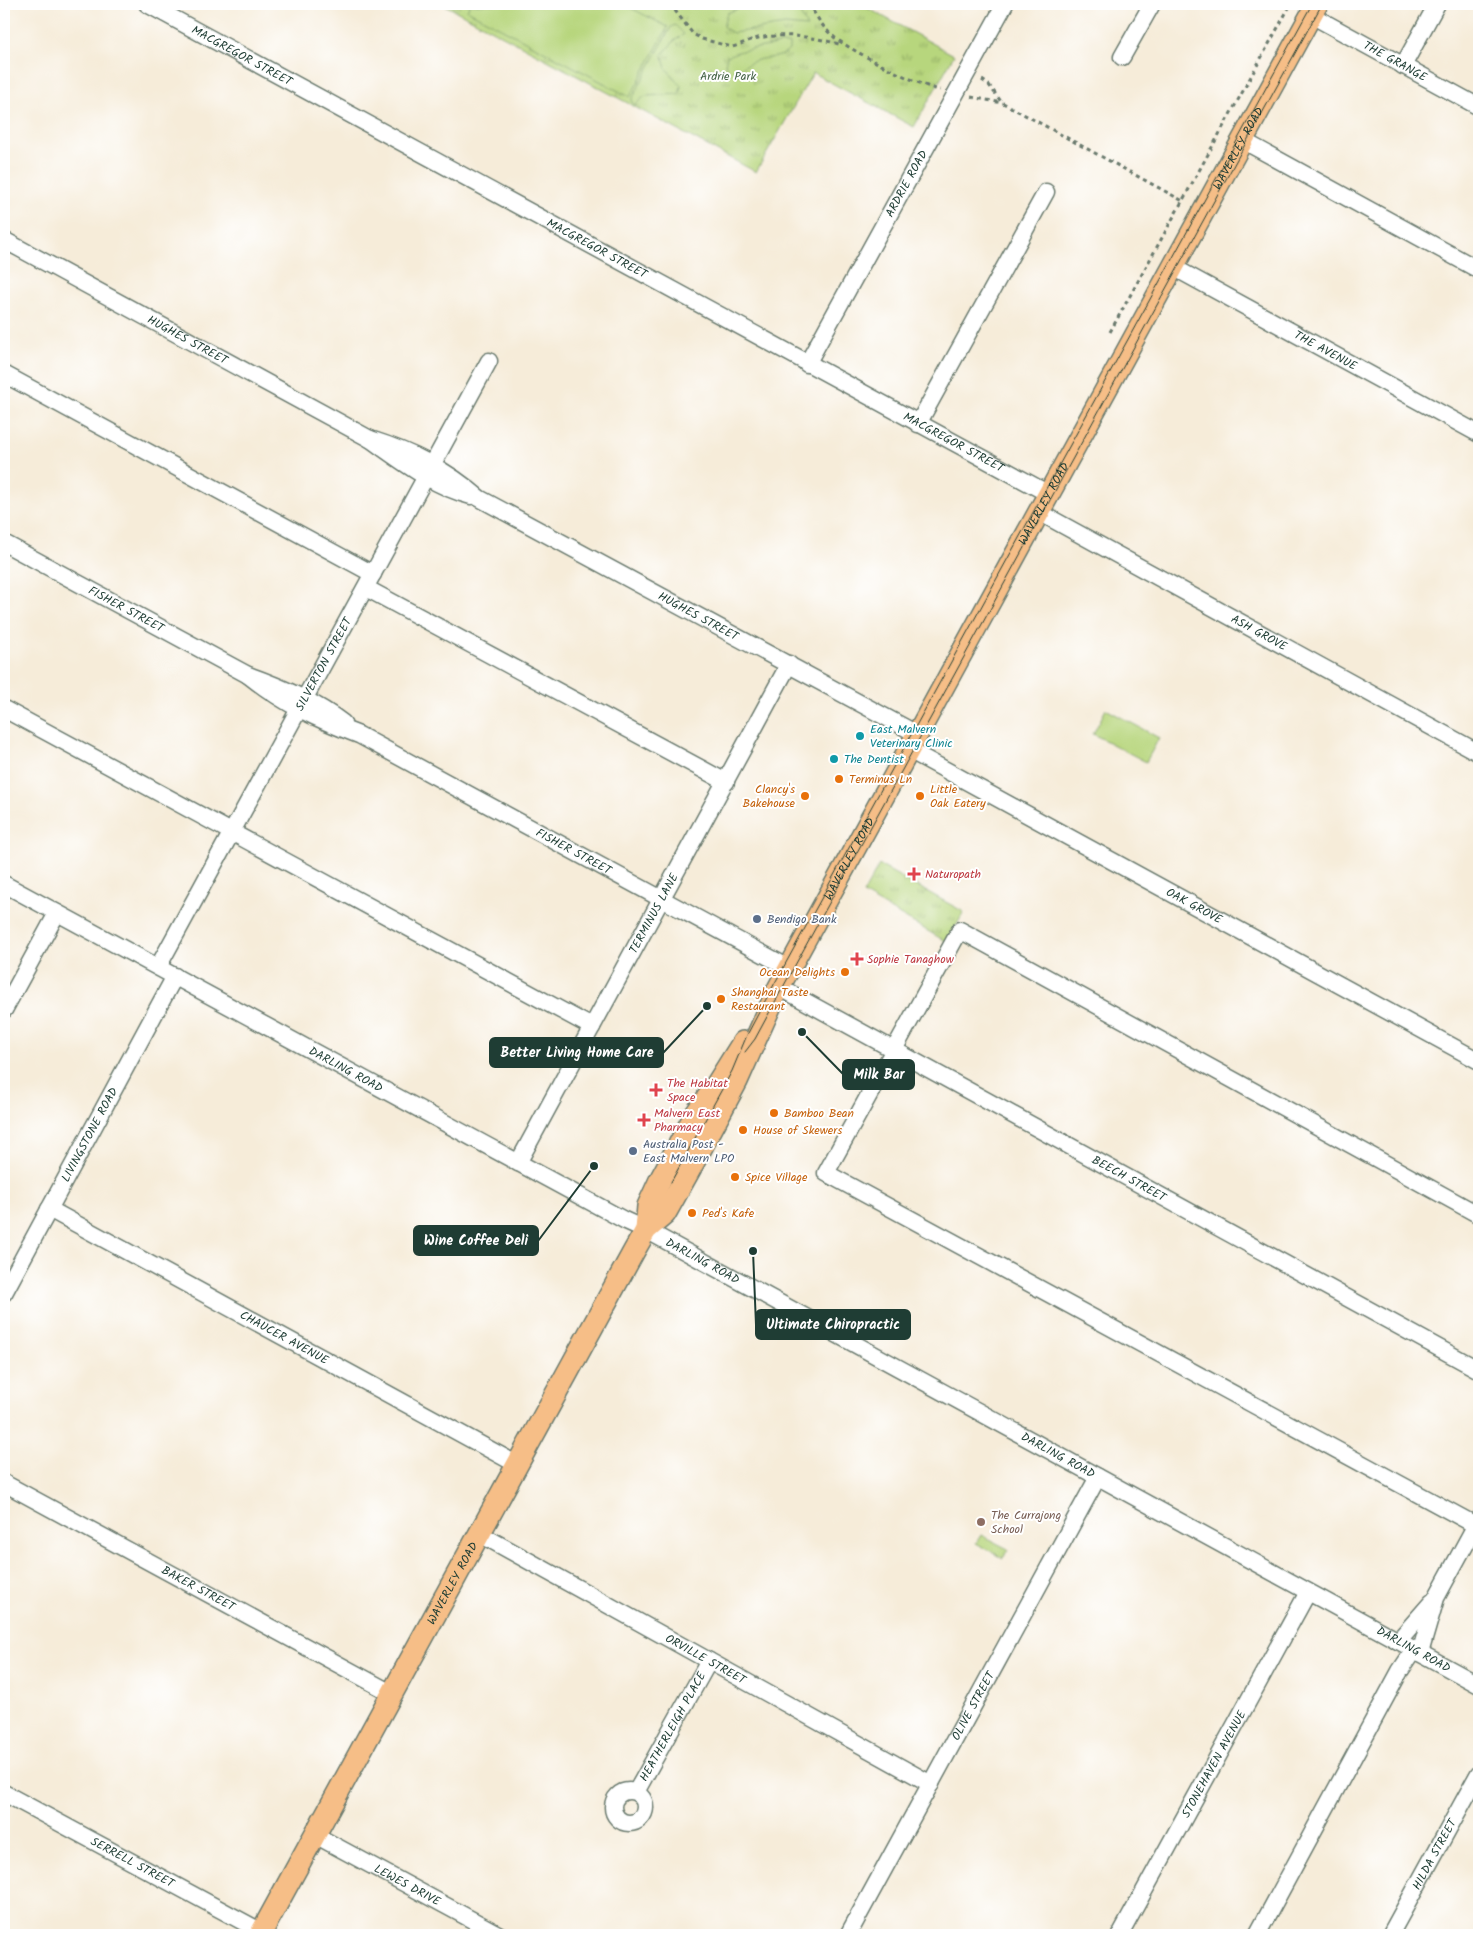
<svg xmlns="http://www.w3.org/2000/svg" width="1483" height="1939" font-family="Kalam,sans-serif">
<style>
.grass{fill:url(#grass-tufts);stroke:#6b8a58}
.garden{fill:#b7d67d;stroke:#6b8a58}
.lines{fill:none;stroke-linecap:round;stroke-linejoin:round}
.minor-casing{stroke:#6a7a6e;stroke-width:19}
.major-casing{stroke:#6a7a6e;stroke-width:24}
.path{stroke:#6a7a6e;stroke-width:3;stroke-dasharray:4 4;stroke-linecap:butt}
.minor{stroke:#fff;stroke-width:16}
.major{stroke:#f6be87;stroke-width:21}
.tram{stroke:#1f3d34;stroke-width:1}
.culture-dot{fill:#0f9aa8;stroke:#fff;stroke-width:2}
.food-dot{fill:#e8710a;stroke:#fff;stroke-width:2}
.health-dot{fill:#e0444e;stroke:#fff;stroke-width:2}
.service-dot{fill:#5c6f8a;stroke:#fff;stroke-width:2}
.education-dot{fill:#8d6e63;stroke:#fff;stroke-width:2}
.labels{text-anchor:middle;stroke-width:4;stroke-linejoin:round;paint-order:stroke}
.street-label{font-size:12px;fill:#1f3d34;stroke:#fff}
.park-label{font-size:12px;fill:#456346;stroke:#fff}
.culture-label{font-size:12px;fill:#0d838f;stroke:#fff;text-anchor:start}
.food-label{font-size:12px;fill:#c56008;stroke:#fff;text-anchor:start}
.health-label{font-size:12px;fill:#be3a42;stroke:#fff;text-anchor:start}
.service-label{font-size:12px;fill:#4e5e75;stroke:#fff;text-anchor:start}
.education-label{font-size:12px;fill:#785e54;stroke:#fff;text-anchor:start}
.leader{fill:none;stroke:#1f3d34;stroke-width:2}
.callout-dot{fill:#1f3d34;stroke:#fff;stroke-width:2}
.callout{fill:#1f3d34;stroke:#1f3d34;stroke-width:2}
.callout-label{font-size:14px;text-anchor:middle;font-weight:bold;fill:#fff}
</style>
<defs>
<pattern id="grass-tufts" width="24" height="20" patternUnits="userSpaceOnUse" patternTransform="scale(1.25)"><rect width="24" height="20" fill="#b7d67d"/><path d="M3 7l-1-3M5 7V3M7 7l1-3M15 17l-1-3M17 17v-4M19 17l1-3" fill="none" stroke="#94af67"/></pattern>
</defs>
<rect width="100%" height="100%" fill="#fff"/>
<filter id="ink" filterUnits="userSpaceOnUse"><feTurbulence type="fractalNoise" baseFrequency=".02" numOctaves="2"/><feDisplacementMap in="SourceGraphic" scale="10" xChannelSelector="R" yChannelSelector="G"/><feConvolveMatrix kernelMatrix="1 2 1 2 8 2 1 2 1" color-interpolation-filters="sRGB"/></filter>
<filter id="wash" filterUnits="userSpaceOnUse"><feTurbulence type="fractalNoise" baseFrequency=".0096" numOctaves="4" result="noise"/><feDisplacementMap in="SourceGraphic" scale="20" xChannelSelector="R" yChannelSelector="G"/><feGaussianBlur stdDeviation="1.12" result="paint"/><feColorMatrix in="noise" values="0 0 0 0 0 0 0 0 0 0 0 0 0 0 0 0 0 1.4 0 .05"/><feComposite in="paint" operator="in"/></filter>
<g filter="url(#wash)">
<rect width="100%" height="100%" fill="#f6ecd9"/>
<g class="grass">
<path d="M443 4H860L954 55 914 127 813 73 756 172Z"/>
<path d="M879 865 964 912 947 942 863 894Z"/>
</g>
<g class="garden">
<path d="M470 4H623L668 27 630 97 467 10Z"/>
<path d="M750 4H795L807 27 785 25 733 33 723 27 727 13Z"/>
<path d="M675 25 684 34 674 41 662 55 666 68 681 86 679 94 645 96 635 105 632 103V99L671 27Z"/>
<path d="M781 44H789V50C781 60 766 56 755 61 745 64 741 70 729 72L725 64 727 56C745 48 763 48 781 44Z"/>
<path d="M1106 709 1159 738 1146 762 1093 734Z"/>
<path d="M981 1535 1008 1549 1003 1558 976 1543Z"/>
</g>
</g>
<g filter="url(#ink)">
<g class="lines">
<g class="minor-casing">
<g id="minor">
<path id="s1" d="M147 4 1049 494"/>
<path id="s2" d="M1311 15 1479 107"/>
<path d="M1122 57 1152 4"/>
<path d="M1403 66 1437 4"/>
<path d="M1242 140 1479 270"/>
<path id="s3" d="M4 240 370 439C400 460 434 487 471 496"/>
<path id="s4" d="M1173 267 1479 434"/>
<path id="s5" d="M807 364 1005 4"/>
<path d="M4 374 373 574"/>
<path d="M918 424 1046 192"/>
<path id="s6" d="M370 439C411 452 446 469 479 498L917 734"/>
<path id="s7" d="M1039 512 1479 753"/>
<path id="s8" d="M4 543 248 675C282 687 314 701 343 723"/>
<path d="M366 588 726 782"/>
<path id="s9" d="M248 675C283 703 316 719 359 735L789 968"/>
<path d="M4 709 592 1027"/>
<path id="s10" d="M909 750 1479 1061"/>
<path id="s11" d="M4 884 624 1220 646 1230 1479 1685"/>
<path id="s12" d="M158 967 489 361"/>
<path id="s13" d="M779 987 1479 1370"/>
<path d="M4 1010 57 913"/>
<path id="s14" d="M518 1163 789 664"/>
<path id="s15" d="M49 1209 518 1465"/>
<path d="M1479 1215 960 930 826 1173 1479 1527"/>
<path id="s16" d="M4 1293 175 976"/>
<path id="s17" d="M4 1483 393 1694"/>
<path id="s18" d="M480 1534 931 1784"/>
<path d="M1398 1641 1432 1602"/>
<path d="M1420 1653 1436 1598 1479 1519"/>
<circle cx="629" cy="1807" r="16"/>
<path id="s19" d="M636 1792 709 1661"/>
<path id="s20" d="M4 1793 262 1932"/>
<path id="s21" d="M315 1835 500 1935"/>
<path id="s22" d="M848 1935 1098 1477"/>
<path id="s23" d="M1120 1935 1308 1592"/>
<path d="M1257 1935 1400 1671 1414 1650"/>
<path id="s24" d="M1390 1935 1479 1773"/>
</g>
</g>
<g class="major-casing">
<g id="major">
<path d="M646 1230 648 1206 660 1180 695 1115 713 1090 743 1042"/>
<path id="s25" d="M260 1935 634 1251 646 1230 665 1214 689 1171 737 1081 779 987 1317 4"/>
</g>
</g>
<g class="path">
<path d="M670 4 693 34 702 39 732 47C740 45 747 41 754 39 782 32 816 37 842 45"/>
<path d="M809 4C816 16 823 28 834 37 848 49 925 89 941 90"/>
<path d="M982 80 989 85 1002 103"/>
<path d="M971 97 1003 103 1183 201"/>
<path d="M1110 332 1291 4"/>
</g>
<use href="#minor" class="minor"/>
<use href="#major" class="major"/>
<g class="tram">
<path d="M745 1052 755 1039 782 989 1322 4"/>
<path d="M671 1182 732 1071 747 1035 765 1001 1312 4"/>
</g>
</g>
</g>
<g class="culture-dot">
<circle cx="860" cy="736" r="5"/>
<circle cx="834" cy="759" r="5"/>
</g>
<g class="food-dot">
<circle cx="839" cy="779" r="5"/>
<circle cx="805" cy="796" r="5"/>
<circle cx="920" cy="796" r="5"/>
<circle cx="845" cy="972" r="5"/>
<circle cx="721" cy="999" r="5"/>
<circle cx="774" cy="1113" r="5"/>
<circle cx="743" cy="1130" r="5"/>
<circle cx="735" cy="1177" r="5"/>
<circle cx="692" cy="1213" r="5"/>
</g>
<g class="health-dot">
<path d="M911.5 866.5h5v5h5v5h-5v5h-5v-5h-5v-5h5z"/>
<path d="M854.5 951.5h5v5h5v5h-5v5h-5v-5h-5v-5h5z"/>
<path d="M653.5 1082.5h5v5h5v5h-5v5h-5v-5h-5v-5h5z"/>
<path d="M641.5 1112.5h5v5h5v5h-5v5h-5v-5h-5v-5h5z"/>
</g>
<g class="service-dot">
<circle cx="757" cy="919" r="5"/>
<circle cx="633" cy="1151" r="5"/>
</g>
<circle class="education-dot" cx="981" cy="1522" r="5"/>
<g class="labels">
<g class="street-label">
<text dy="4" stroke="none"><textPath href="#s1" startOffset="108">MACGREGOR STREET</textPath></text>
<text dy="4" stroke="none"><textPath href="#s2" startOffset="96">THE GRANGE</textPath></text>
<text dy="4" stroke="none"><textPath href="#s25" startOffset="2039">WAVERLEY ROAD</textPath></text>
<text dy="4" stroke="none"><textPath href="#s5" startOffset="206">ARDRIE ROAD</textPath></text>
<text dy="4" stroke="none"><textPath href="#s1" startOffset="512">MACGREGOR STREET</textPath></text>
<text dy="4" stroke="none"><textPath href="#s3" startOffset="209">HUGHES STREET</textPath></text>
<text dy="4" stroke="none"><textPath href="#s4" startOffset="174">THE AVENUE</textPath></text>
<text dy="4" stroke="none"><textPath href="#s1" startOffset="918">MACGREGOR STREET</textPath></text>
<text dy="4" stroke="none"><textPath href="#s25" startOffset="1634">WAVERLEY ROAD</textPath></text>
<text dy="4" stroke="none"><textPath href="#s8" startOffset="139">FISHER STREET</textPath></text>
<text dy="4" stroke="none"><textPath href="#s6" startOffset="374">HUGHES STREET</textPath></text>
<text dy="4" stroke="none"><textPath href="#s7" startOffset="251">ASH GROVE</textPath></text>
<text dy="4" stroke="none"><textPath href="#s12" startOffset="345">SILVERTON STREET</textPath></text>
<text dy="4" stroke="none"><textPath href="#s9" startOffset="371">FISHER STREET</textPath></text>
<text dy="4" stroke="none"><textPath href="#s25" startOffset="1229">WAVERLEY ROAD</textPath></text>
<text dy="4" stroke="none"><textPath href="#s10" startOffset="325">OAK GROVE</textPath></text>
<text dy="4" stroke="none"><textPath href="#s14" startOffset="284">TERMINUS LANE</textPath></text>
<text dy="4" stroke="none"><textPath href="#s11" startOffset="389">DARLING ROAD</textPath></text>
<text dy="4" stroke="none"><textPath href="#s16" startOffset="180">LIVINGSTONE ROAD</textPath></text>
<text dy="4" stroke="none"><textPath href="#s13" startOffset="399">BEECH STREET</textPath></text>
<text dy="4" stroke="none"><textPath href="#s11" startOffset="794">DARLING ROAD</textPath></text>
<text dy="4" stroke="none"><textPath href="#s15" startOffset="268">CHAUCER AVENUE</textPath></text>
<text dy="4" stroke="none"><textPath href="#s11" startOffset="1199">DARLING ROAD</textPath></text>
<text dy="4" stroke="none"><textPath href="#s25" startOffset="401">WAVERLEY ROAD</textPath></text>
<text dy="4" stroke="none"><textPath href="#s17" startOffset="221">BAKER STREET</textPath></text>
<text dy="4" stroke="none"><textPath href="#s11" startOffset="1604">DARLING ROAD</textPath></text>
<text dy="4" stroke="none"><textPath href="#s18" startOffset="258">ORVILLE STREET</textPath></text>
<text dy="4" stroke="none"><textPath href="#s22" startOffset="261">OLIVE STREET</textPath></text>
<text dy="4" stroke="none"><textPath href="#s19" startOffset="75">HEATHERLEIGH PLACE</textPath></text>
<text dy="4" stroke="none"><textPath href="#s23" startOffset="195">STONEHAVEN AVENUE</textPath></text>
<text dy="4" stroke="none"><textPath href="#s24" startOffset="92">HILDA STREET</textPath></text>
<text dy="4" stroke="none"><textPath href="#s20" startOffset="146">SERRELL STREET</textPath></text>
<text dy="4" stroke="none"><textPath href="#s21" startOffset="105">LEWES DRIVE</textPath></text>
</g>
<g class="park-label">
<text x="728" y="80">Ardrie Park</text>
</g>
<g class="culture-label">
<text x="870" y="733">East Malvern<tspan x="870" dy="14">Veterinary Clinic</tspan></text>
<text x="844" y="763">The Dentist</text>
</g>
<g class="food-label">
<text x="849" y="783">Terminus Ln</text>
<text x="795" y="793" text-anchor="end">Clancy's<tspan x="795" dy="14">Bakehouse</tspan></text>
<text x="930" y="793">Little<tspan x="930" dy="14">Oak Eatery</tspan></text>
<text x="835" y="976" text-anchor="end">Ocean Delights</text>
<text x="731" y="996">Shanghai Taste<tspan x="731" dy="14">Restaurant</tspan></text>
<text x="784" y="1117">Bamboo Bean</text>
<text x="753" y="1134">House of Skewers</text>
<text x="745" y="1181">Spice Village</text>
<text x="702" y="1217">Ped's Kafe</text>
</g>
<g class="health-label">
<text x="925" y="878">Naturopath</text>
<text x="867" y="963">Sophie Tanaghow</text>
<text x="667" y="1087">The Habitat<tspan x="667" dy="14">Space</tspan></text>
<text x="654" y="1117">Malvern East<tspan x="654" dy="14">Pharmacy</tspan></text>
</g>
<g class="service-label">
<text x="767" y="923">Bendigo Bank</text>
<text x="643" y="1148">Australia Post -<tspan x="643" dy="14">East Malvern LPO</tspan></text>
</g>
<g class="education-label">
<text x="991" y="1519">The Currajong<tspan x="991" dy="14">School</tspan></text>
</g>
</g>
<path class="leader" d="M707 1006L663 1053M802 1032L843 1074M594 1166L538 1241M753 1251L756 1325"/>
<g class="callout-dot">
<circle cx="707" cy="1006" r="5"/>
<circle cx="802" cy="1032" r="5"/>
<circle cx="594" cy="1166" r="5"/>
<circle cx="753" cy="1251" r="5"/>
</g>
<g class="callout">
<rect x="490" y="1038" width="173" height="29" rx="5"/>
<rect x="843" y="1060" width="71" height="29" rx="5"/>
<rect x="414" y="1226" width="124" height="29" rx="5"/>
<rect x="756" y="1310" width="154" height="29" rx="5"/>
</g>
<g class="callout-label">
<text x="577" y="1057">Better Living Home Care</text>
<text x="879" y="1079">Milk Bar</text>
<text x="476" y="1245">Wine Coffee Deli</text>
<text x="833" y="1329">Ultimate Chiropractic</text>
</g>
<rect width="1483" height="1939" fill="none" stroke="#fff" stroke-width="20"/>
</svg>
